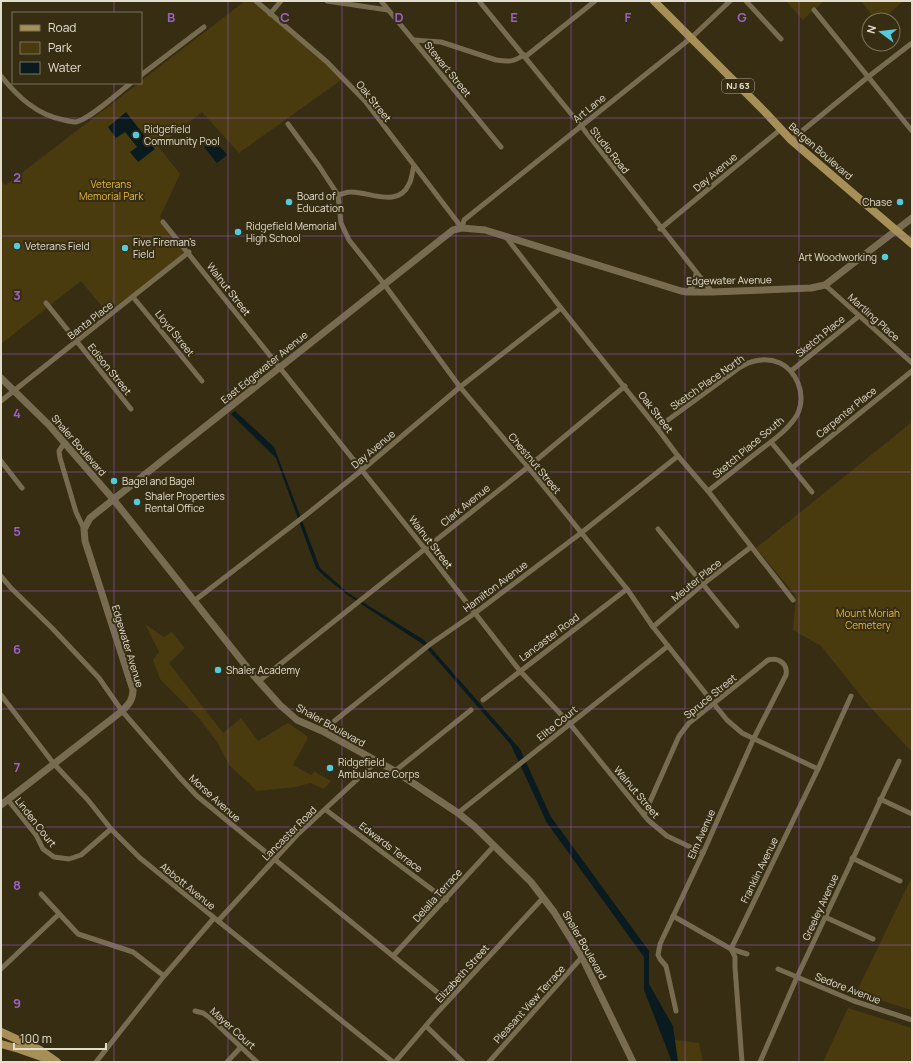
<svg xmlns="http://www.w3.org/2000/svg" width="913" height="1063" font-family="Manrope,sans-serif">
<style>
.green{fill:#4a3b0f}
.water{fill:#091b1e}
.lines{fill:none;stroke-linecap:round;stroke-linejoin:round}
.street{stroke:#776c50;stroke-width:5}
.secondary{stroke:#776c50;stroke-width:7}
.primary{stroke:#a69058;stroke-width:8}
.grid{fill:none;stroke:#9a61c4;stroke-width:1;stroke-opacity:0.55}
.poi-dot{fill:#54cadd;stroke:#362d13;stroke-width:1.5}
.labels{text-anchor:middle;stroke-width:4;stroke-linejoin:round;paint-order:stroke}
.shield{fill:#362d13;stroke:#afa896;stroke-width:1}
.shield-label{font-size:9px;font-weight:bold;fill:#e3ddce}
.street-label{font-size:10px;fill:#e3ddce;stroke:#362d13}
.poi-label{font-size:10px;fill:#e3ddce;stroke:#362d13;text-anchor:start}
.park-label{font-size:10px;fill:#e8bb32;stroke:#362d13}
.grid-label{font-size:13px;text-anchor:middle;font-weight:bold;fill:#9a61c4;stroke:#362d13;stroke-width:4;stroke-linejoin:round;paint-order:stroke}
</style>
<rect width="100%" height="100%" fill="#362d13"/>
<g class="green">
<path d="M245 1H258L344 78 239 153 202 112 158 146 180 174 160 217 189 252 115 313 105 310 81 281 1 344V182L6 185 139 83H141V81Z"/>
<path d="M786 1H824L803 20Z"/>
<path d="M861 1H903L882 20H876Z"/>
<path d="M912 422V752L869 706 821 646 793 630 796 596 756 548Z"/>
<path d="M145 624 164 637 172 632 185 648 169 663 223 733 241 718 258 741 288 723 307 736V740L293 765 311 775 315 772 331 781 324 789 310 783 296 787 257 791 230 766 217 742 200 719 160 679 153 660 159 652Z"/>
<path d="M912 877V1010L856 993Z"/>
<path d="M848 1008 912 1028V1062H823Z"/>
<path d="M675 1040 699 1043 703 1062H678Z"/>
</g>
<g class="water">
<path d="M126 112 155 149 138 162 130 152 137 147 125 132 116 138 108 127Z"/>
<path d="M214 139 227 155 217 163 204 147Z"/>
<path d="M235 411 274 447 320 568 348 593 424 640 520 749 551 817 649 951V984L673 1026 678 1062H672L644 990V957L547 823 511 745 424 645 349 596 324 576 316 568 276 458 231 414Z"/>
</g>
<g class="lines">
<g class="street">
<path d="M256 1 327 62 365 101 462 228 464 220 691 38 730 1"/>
<path d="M327 1 388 10"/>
<path d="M381 1 501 147"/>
<path d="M479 1 581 126 712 292"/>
<path d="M746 1 781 39"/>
<path d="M814 10 912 131"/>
<path d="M270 14 281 1"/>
<path d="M413 40 441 42 496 60C509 62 513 62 524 55"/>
<path d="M525 57 595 1"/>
<path d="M141 75 204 27"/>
<path d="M1 76C18 97 37 115 64 120 68 121 73 122 76 122 90 119 119 92 131 83"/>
<path d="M288 124 319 166 338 195 341 223 349 240 384 284 460 387 528 467 627 589 653 627 714 704 727 720 742 733 818 769"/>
<path d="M791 140 868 77 912 43"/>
<path d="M338 195C342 194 346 192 350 192 369 191 398 209 409 184 412 179 412 172 414 166"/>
<path d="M163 222 425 549 520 671 570 724 648 820 667 836 703 853"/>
<path d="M660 229 781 129"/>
<path d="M506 237 561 308 657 428 678 456 708 491 793 600"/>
<path d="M825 285 912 363"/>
<path d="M687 292 694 285 696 274"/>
<path d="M133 297 202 381"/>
<path d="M46 303 131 409"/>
<path d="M791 371 859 316"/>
<path d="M1 401 189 252"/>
<path d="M657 428 739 368C751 360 766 357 780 363 789 367 794 374 798 383 802 393 802 405 797 415 788 430 772 441 759 451 742 464 725 478 708 491"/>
<path d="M65 442 59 451 60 458 76 512 84 529"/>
<path d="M771 442 812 492"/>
<path d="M1 461 22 488"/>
<path d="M792 468 912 371"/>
<path d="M658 529 737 626"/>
<path d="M1 576 11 588 52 628 99 678 122 711 182 780 197 796 448 1001"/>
<path d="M194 601 306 515 362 470 460 387 561 308"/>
<path d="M653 627 703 584 751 547"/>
<path d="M259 681 528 467 625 386"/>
<path d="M1 695 54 764 88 800 111 829 140 858 393 1062"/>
<path d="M483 700 627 589"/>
<path d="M322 731 429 645 475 613 581 533 678 456"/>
<path d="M395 771 471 710"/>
<path d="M880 799 912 814"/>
<path d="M8 800 36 835 43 849 54 857 69 859 81 855 111 829"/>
<path d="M326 810 446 900"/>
<path d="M458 813 668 646"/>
<path d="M644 815 679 736 689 723 768 660C779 657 788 664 786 675L753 740 703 853 660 944 658 955 660 959 666 966 676 1011"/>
<path d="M852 858 900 881"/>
<path d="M41 894 78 934 133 952 164 976"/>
<path d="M673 916 731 949 747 954"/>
<path d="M825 917 873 939"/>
<path d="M218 921 297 835 376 762"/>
<path d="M393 956 494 846"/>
<path d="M1 969 59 914"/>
<path d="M778 969 854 1001 912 1020"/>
<path d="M195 1011 203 1013 209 1017 257 1062"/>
<path d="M426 1026 463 1062"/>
<path d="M96 1062 164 976 214 918"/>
<path d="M227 1062 241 1047"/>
<path d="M395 1062 435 1015 543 898"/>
<path d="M489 1062 582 957"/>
<path d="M742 1062 735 967V957L731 949 818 769 851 696"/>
<path d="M760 1062 797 977 899 761"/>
</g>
<g class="secondary">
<path d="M1 378 49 425 113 499 254 676 280 705 297 720 322 731 395 771 458 813 474 826 531 882 554 912 582 957 633 1062"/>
<path d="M1 805 122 711C129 704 133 700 133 690L85 541 84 529 90 518 453 230 462 228 485 230 681 291 687 292H712L811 288 825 285 912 218"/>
</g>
<g class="primary">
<path d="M654 1 765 112 791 140 912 244"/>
<path d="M1 1032 40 1050 57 1062"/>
<path d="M1 1044 19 1049 50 1060"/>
</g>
</g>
<path class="grid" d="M114 1V13M228 1V1062M342 1V1062M456 1V1062M571 1V1062M685 1V1062M799 1V1062M114 83V1062M1 118H912M1 236H912M1 354H912M1 472H912M1 591H912M1 709H912M1 827H912M1 945H912"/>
<g class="poi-dot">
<circle cx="136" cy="135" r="4"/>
<circle cx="289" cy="202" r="4"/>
<circle cx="900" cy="202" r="4"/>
<circle cx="238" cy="232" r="4"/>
<circle cx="17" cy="246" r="4"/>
<circle cx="125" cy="248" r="4"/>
<circle cx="885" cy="257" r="4"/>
<circle cx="114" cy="481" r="4"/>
<circle cx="137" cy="502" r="4"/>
<circle cx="218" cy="670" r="4"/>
<circle cx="330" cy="768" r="4"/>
</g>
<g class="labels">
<rect class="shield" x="722" y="79" width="32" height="14" rx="3"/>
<g class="shield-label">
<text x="738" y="89">NJ 63</text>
</g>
<g class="street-label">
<text transform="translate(448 69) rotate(51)" y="4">Stewart Street</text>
<text transform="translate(374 101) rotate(51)" y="4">Oak Street</text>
<text transform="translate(589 108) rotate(-39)" y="4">Art Lane</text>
<text transform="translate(610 150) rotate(52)" y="4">Studio Road</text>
<text transform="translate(821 151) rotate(41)" y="4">Bergen Boulevard</text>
<text transform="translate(715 172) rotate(-40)" y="4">Day Avenue</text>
<text transform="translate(729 280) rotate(-1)" y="4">Edgewater Avenue</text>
<text transform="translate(229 289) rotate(52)" y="4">Walnut Street</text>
<text transform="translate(874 317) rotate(42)" y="4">Martling Place</text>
<text transform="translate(90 320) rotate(-38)" y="4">Banta Place</text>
<text transform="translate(175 333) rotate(51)" y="4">Lloyd Street</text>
<text transform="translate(820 336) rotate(-39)" y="4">Sketch Place</text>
<text transform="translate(264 367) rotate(-39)" y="4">East Edgewater Avenue</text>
<text transform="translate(110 369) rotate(51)" y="4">Edison Street</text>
<text transform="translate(707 382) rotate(-35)" y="4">Sketch Place North</text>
<text transform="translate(656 412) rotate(52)" y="4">Oak Street</text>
<text transform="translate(846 412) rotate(-39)" y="4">Carpenter Place</text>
<text transform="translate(79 445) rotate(49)" y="4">Shaler Boulevard</text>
<text transform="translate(748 447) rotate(-40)" y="4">Sketch Place South</text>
<text transform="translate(373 449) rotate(-40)" y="4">Day Avenue</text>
<text transform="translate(535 463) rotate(50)" y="4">Chestnut Street</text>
<text transform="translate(465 505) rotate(-39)" y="4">Clark Avenue</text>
<text transform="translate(431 542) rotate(52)" y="4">Walnut Street</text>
<text transform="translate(696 580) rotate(-39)" y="4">Meuter Place</text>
<text transform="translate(495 586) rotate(-37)" y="4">Hamilton Avenue</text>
<text transform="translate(549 637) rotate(-37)" y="4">Lancaster Road</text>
<text transform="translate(128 646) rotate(73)" y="4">Edgewater Avenue</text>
<text transform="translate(710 696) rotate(-39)" y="4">Spruce Street</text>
<text transform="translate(557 723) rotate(-39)" y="4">Elite Court</text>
<text transform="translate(331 725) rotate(29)" y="4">Shaler Boulevard</text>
<text transform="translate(637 792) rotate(50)" y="4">Walnut Street</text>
<text transform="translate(215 798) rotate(42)" y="4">Morse Avenue</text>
<text transform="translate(36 822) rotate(52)" y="4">Linden Court</text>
<text transform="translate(289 833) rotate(-45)" y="4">Lancaster Road</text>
<text transform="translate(701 834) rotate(-66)" y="4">Elm Avenue</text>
<text transform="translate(391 847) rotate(37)" y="4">Edwards Terrace</text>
<text transform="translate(759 870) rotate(-64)" y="4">Franklin Avenue</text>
<text transform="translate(188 886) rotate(39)" y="4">Abbott Avenue</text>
<text transform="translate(437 895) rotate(-48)" y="4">Delalla Terrace</text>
<text transform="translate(820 907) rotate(-65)" y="4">Greeley Avenue</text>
<text transform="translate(585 945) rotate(60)" y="4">Shaler Boulevard</text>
<text transform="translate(462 973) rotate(-48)" y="4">Elizabeth Street</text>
<text transform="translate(848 988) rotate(21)" y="4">Sedore Avenue</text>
<text transform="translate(529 1004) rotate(-48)" y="4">Pleasant View Terrace</text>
<text transform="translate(233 1028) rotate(42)" y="4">Mayer Court</text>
</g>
<g class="poi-label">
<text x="144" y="133">Ridgefield<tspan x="144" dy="12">Community Pool</tspan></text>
<text x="297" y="200">Board of<tspan x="297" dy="12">Education</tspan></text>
<text x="892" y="206" text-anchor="end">Chase</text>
<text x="246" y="230">Ridgefield Memorial<tspan x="246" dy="12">High School</tspan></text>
<text x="133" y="246">Five Fireman's<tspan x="133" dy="12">Field</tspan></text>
<text x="25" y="250">Veterans Field</text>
<text x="877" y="261" text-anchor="end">Art Woodworking</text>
<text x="122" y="485">Bagel and Bagel</text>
<text x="145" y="500">Shaler Properties<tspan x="145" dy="12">Rental Office</tspan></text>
<text x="226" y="674">Shaler Academy</text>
<text x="338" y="766">Ridgefield<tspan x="338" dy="12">Ambulance Corps</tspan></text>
</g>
<g class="park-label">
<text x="111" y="188">Veterans<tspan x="111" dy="12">Memorial Park</tspan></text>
<text x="868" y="617">Mount Moriah<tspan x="868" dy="12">Cemetery</tspan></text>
</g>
</g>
<g class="grid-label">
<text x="171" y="22">B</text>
<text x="285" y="22">C</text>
<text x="399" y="22">D</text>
<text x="514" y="22">E</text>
<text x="628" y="22">F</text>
<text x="742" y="22">G</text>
<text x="17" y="182">2</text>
<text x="17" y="300">3</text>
<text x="17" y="418">4</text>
<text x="17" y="536">5</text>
<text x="17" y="654">6</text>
<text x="17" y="772">7</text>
<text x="17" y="890">8</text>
<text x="17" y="1008">9</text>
</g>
<rect width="913" height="1063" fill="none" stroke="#e3ddce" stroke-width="4"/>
<rect x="12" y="12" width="130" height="72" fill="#362d13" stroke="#7b735e"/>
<rect x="20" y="25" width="20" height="6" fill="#a69058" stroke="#7b735e"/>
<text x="48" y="32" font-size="12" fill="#e3ddce">Road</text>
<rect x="20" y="42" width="20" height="12" fill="#4a3b0f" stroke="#7b735e"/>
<text x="48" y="52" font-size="12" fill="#e3ddce">Park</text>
<rect x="20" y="62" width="20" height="12" fill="#091b1e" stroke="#7b735e"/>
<text x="48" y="72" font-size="12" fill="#e3ddce">Water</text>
<g transform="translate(881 32) rotate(285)"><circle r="19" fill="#362d13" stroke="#7b735e"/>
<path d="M0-3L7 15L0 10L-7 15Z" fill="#54cadd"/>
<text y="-6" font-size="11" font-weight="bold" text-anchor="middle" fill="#e3ddce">N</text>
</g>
<path d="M14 1043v6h92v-6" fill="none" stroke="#e3ddce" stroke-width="2"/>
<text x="20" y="1043" font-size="12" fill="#e3ddce" stroke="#362d13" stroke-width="3" paint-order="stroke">100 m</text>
</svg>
